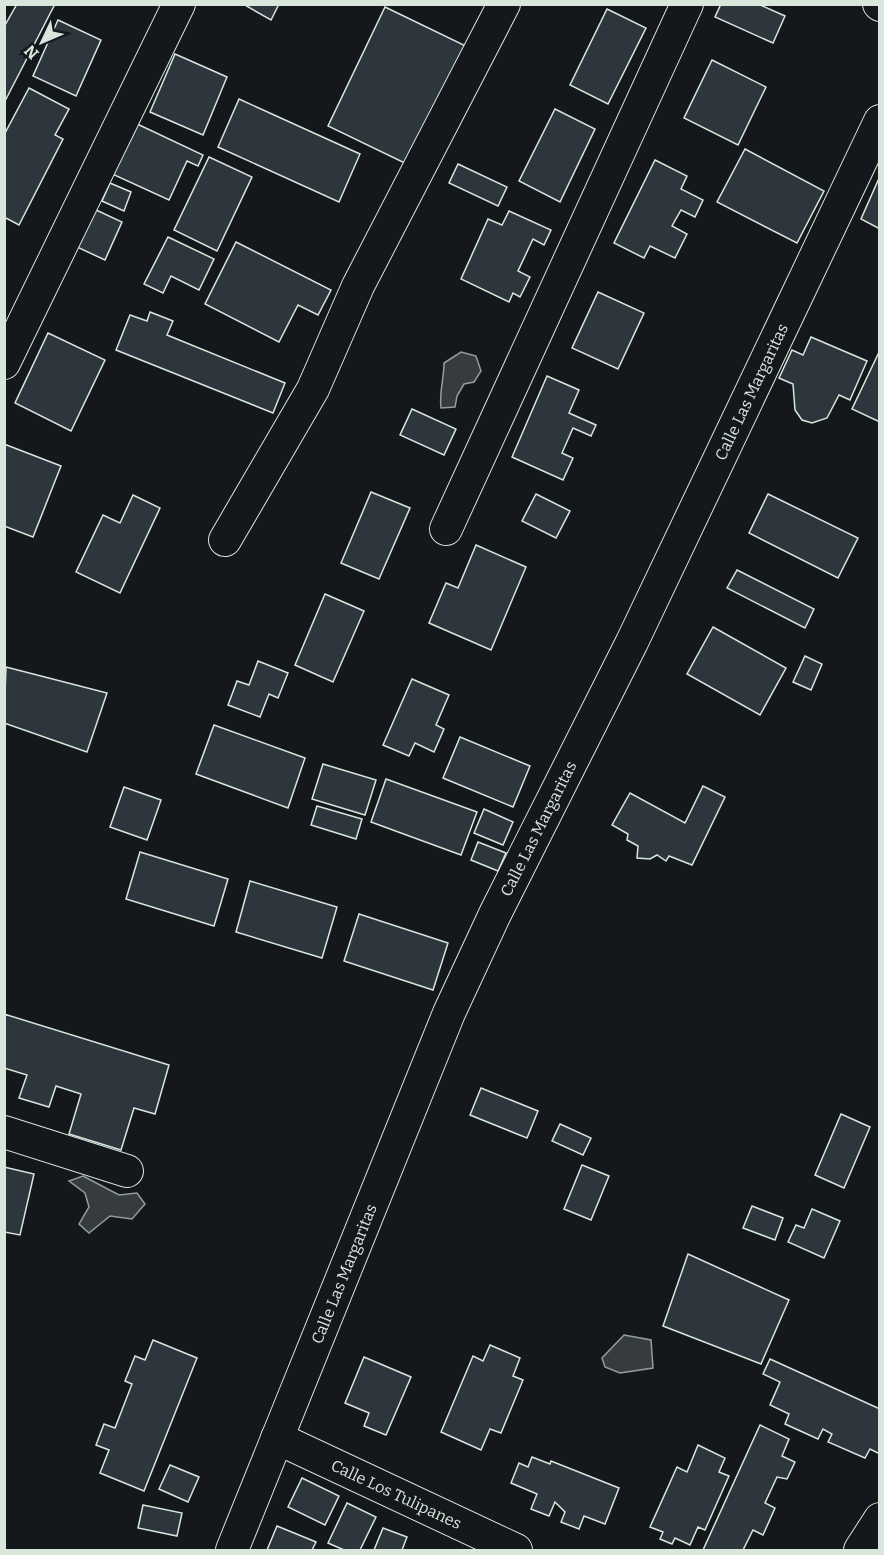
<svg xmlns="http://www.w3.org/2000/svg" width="884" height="1555" font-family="Bitter,serif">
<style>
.water{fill:#363b3e;stroke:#939e99;stroke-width:1.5}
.building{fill:#2c363c;stroke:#d8e6dc;stroke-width:1.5}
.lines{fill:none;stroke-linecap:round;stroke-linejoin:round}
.minor-casing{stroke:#d8e6dc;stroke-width:34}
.minor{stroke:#14181c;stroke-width:32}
.labels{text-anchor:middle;stroke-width:4.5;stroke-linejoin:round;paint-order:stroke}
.street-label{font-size:16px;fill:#d8e6dc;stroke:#14181c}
</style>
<rect width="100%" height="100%" fill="#14181c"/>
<g class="water">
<path d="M461 352 476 356 481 371 474 382 464 384 457 396 455 407 441 408C439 392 444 379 444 363Z"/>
<path d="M83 1176 119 1195 137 1193 145 1204 132 1219 110 1216 89 1233 79 1224 89 1207 85 1193 69 1181Z"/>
<path d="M624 1335 651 1340 653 1368 620 1373 605 1367 602 1358Z"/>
</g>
<g class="building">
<path d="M17 4H55L4 103V27Z"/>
<path d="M243 4H279L271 20Z"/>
<path d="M721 4H758L785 16 773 43 715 17Z"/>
<path d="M385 7 472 49 415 168 328 126Z"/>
<path d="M607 9 646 28 608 104 570 85Z"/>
<path d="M58 20 101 40 76 96 33 76Z"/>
<path d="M175 54 227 77 203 135 150 112Z"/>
<path d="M712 60 766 87 738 145 684 118Z"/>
<path d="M29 88 69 109 55 135 63 139 19 225 4 217V135Z"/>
<path d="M239 99 360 154 339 202 218 147Z"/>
<path d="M555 109 595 129 560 202 519 181Z"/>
<path d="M133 122 203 155 198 166 187 161 169 200 110 173Z"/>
<path d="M745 149 824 191 797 243 717 202Z"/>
<path d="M209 157 252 177 217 251 174 230Z"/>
<path d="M655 160 687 176 681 189 703 200 695 217 681 210 672 226 687 234 675 258 650 246 644 258 614 243Z"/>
<path d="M458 164 507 187 498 206 449 183Z"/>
<path d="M880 176V229L861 219Z"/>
<path d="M110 183 131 192 124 211 102 201Z"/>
<path d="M94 209 122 222 105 260 77 247Z"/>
<path d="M509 211 551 230 544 245 533 239 518 271 530 277 520 297 513 293 509 302 461 279 488 219 502 225Z"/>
<path d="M168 237 214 259 199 290 171 276 163 293 144 284Z"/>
<path d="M236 242 331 290 318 315 298 305 279 342 205 304Z"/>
<path d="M598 292 644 313 618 369 572 348Z"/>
<path d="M150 312 173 321 167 335 285 383 273 413 116 350 130 315 147 321Z"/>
<path d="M48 333 105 360 71 431 15 403Z"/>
<path d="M811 337 867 361 850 400 839 395 827 418 812 423 802 420 795 410 793 384 779 378 792 350 803 355Z"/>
<path d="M880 350V422L852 409Z"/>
<path d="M547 376 579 390 569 413 596 425 591 436 573 428 562 453 573 458 563 480 512 457Z"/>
<path d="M412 409 456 429 444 455 400 435Z"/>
<path d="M4 444 61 466 33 537 4 526Z"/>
<path d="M371 492 410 508 379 579 341 563Z"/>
<path d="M536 494 570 511 556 538 522 521Z"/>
<path d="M768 494 858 538 838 578 749 533Z"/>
<path d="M133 495 160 508 120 593 76 572 103 515 120 523Z"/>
<path d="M476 545 526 567 491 650 429 623 446 583 458 588Z"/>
<path d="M737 570 814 609 805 628 727 588Z"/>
<path d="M325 594 364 611 333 682 295 665Z"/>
<path d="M713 627 786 668 760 715 687 674Z"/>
<path d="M805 656 822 664 811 690 793 682Z"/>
<path d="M258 661 288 673 278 698 269 694 260 717 228 705 237 681 249 685Z"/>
<path d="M6 667 107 693 87 752 4 723Z"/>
<path d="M412 679 449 695 436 725 444 729 434 752 415 743 409 756 383 745Z"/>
<path d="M214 725 305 758 288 808 196 774Z"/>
<path d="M460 737 530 766 513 807 443 778Z"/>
<path d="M323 764 376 780 365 815 312 799Z"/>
<path d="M386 779 477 812 461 855 371 822Z"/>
<path d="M703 786 725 797 692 865 669 856 666 861 657 855 650 859 637 858 638 846 627 840 628 834 612 825 630 793 685 823Z"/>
<path d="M124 787 161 800 147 840 110 827Z"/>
<path d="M317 806 362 819 356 839 311 825Z"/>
<path d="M484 809 513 822 503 845 474 833Z"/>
<path d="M478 842 506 853 498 871 471 860Z"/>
<path d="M140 852 228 879 214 926 126 899Z"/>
<path d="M250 881 337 907 322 958 236 932Z"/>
<path d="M359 914 448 943 433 990 344 961Z"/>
<path d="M4 1014 169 1065 155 1114 134 1108 121 1150 69 1134 81 1094 56 1086 49 1107 19 1098 27 1075 4 1068Z"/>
<path d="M481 1088 538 1111 527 1138 470 1115Z"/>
<path d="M841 1114 870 1127 844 1188 815 1175Z"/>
<path d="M560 1124 591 1138 583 1155 552 1141Z"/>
<path d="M582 1165 609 1176 591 1220 564 1209Z"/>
<path d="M4 1167 34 1174 20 1235 4 1232Z"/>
<path d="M752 1206 783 1218 775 1240 743 1228Z"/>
<path d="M812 1209 840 1221 824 1258 788 1242 796 1225 804 1228Z"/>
<path d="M688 1254 789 1300 761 1364 663 1326Z"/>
<path d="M153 1340 197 1358 144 1491 100 1473 109 1450 96 1445 104 1424 115 1428 132 1384 125 1381 135 1356 145 1360Z"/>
<path d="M490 1345 520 1358 513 1376 523 1380 501 1433 490 1429 481 1450 441 1432 473 1356 483 1361Z"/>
<path d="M364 1357 411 1377 386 1435 364 1426 369 1413 345 1403Z"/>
<path d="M770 1359 880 1409V1454L870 1449 865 1458 828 1442 832 1434 823 1429 818 1439 785 1424 789 1414 770 1405 780 1382 763 1374Z"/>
<path d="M760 1425 789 1439 782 1456 795 1462 787 1479 777 1477 765 1503 775 1508 763 1535 753 1530 743 1550H703Z"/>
<path d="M698 1445 725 1458 719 1472 729 1476 705 1530 698 1527 690 1545 675 1538 672 1544 660 1539 663 1532 650 1527 677 1467 687 1472Z"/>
<path d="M532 1457 550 1464 551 1461 619 1488 605 1524 584 1516 579 1529 561 1522 565 1512 555 1502 549 1516 531 1509 537 1494 511 1483 519 1463 528 1467Z"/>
<path d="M170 1465 199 1477 188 1502 159 1489Z"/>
<path d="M302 1478 339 1496 325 1525 288 1507Z"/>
<path d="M347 1503 376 1517 360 1550H344L328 1543Z"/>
<path d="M143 1505 182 1513 177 1536 138 1528Z"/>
<path d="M277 1526 316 1542 312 1550H267Z"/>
<path d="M383 1528 407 1537 402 1550H374Z"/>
</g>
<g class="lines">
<g class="minor-casing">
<g id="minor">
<path d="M879 4 880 5"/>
<path d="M4 363 179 4"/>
<path d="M446 529 687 4"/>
<path d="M225 540 313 389 358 286 504 4"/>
<path d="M4 1132 127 1171"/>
<path id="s1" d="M277 1438 516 1550"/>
<path id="s2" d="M232 1550 449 1013 495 914 632 642 880 121"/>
<path d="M860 1550 880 1519"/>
</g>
</g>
<use href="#minor" class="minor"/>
</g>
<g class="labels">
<g class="street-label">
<text dy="6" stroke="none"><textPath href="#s2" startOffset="1270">Calle Las Margaritas</textPath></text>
<text dy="6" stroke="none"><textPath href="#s2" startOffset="784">Calle Las Margaritas</textPath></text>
<text dy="6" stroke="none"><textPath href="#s2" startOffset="298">Calle Las Margaritas</textPath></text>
<text dy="6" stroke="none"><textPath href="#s1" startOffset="132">Calle Los Tulipanes</textPath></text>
</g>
</g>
<rect width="884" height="1555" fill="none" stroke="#d8e6dc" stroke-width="12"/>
<g transform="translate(42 42) rotate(226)" stroke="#14181c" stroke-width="4.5" paint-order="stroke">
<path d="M0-4.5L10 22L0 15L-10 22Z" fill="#d8e6dc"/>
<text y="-9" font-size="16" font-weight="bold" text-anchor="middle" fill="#d8e6dc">N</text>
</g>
</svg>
